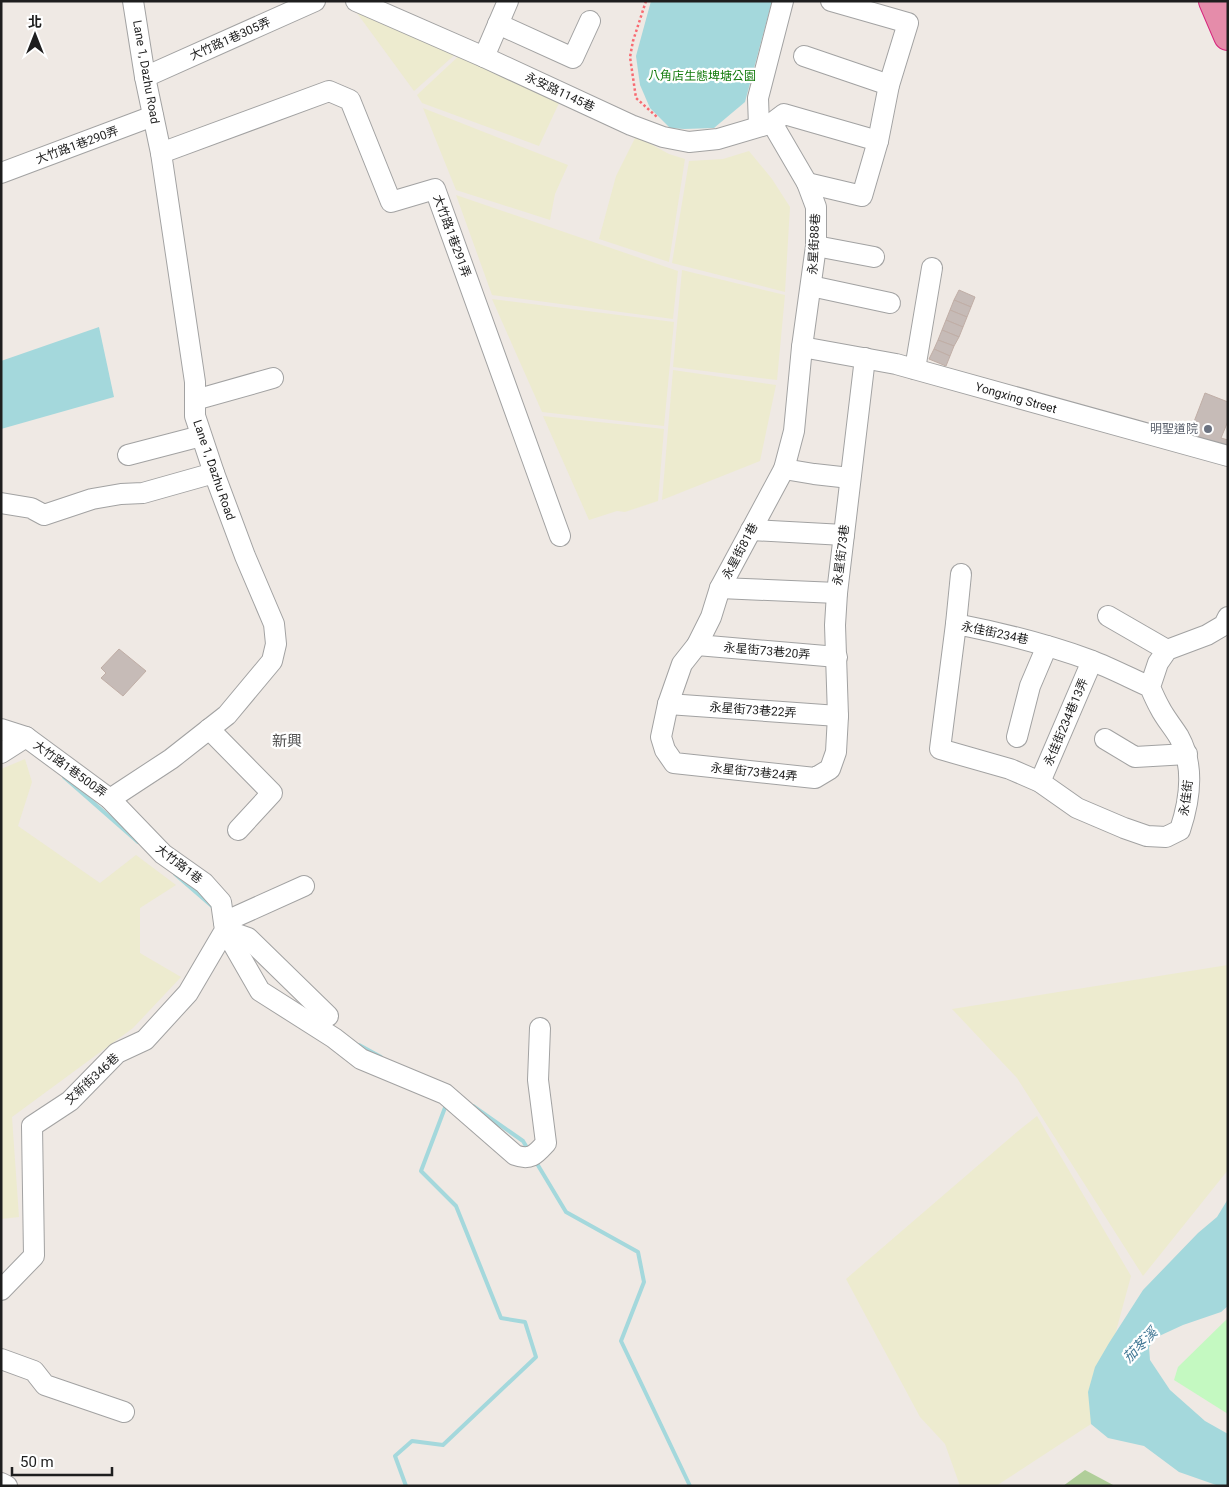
<svg xmlns="http://www.w3.org/2000/svg" width="1229" height="1487" font-family="Roboto,'Noto Sans TC',sans-serif">
<style>
.farmland{fill:#edebcf}
.forest{fill:#b0ce99}
.park{fill:#c4f9c1}
.water{fill:#a4d8dc}
.lines{fill:none;stroke-linecap:round;stroke-linejoin:round}
.stream{stroke:#a4d8dc;stroke-width:4}
.building{fill:#c6bbb7;stroke:#c0aea6}
.minor-casing{stroke:#a2a2a2;stroke-width:22}
.highway-casing{stroke:#d7267d;stroke-width:30}
.path{stroke:#f86b72;stroke-width:2.5;stroke-dasharray:2.5 2.5;stroke-linecap:butt}
.minor{stroke:#fff;stroke-width:20}
.highway{stroke:#e58caa;stroke-width:28}
.worship-dot{fill:#6b7280;stroke:#fff;stroke-width:2}
.labels{text-anchor:middle;stroke-width:4.5;stroke-linejoin:round;paint-order:stroke}
.street-label{font-size:12px;fill:#1e1e1e;stroke:#fff}
.park-label{font-size:12px;fill:#147b0d;stroke:#fff}
.worship-label{font-size:12px;fill:#5b616d;stroke:#fff;text-anchor:end}
.water-label{font-size:14px;font-style:italic;fill:#427895;stroke:#fff}
.quarter-label{font-size:15px;fill:#515151;stroke:#fff}
</style>
<rect width="100%" height="100%" fill="#efe9e4"/>
<g class="farmland">
<path d="M354 9 459 51 414 91Z"/>
<path d="M463 52 560 101 539 146 422 103 417 95Z"/>
<path d="M423 108 568 165 555 194 550 220 456 190Z"/>
<path d="M636 136 669 154 685 159 669 262 599 239 616 176Z"/>
<path d="M749 151 772 179 790 207 785 292 672 263 689 161 723 159Z"/>
<path d="M456 195 678 271 673 319 492 295Z"/>
<path d="M682 270 785 295 777 380 673 367Z"/>
<path d="M492 299 674 322 664 426 542 412Z"/>
<path d="M673 370 776 385 760 461 662 500Z"/>
<path d="M543 416 664 429 658 501 625 512 617 511 589 520Z"/>
<path d="M25 759 32 782 18 826 100 883 136 855 176 885 140 908V953L181 977 133 1028 12 1117 19 1217 1 1219V769Z"/>
<path d="M1228 965V1170L1143 1276 1017 1078 952 1009Z"/>
<path d="M1037 1116 1131 1276 1091 1424 996 1486H960L945 1444 920 1417 846 1279 1018 1131Z"/>
</g>
<path class="forest" d="M1085 1470 1115 1486H1063Z"/>
<path class="park" d="M1228 1318V1414L1174 1380 1178 1367Z"/>
<g class="water">
<path d="M651 1H772L745 102 714 128 684 129 670 128 650 108 640 85 636 56Z"/>
<path d="M99 327 114 397 1 429V361Z"/>
<path d="M1228 1199V1306L1221 1312 1183 1325 1157 1337 1149 1347 1150 1360 1170 1390 1205 1421 1228 1434V1486H1219L1179 1472 1144 1446 1108 1438 1091 1424 1088 1392 1095 1367 1109 1343 1143 1290 1198 1233 1217 1217Z"/>
</g>
<g class="lines">
<g class="stream">
<path d="M64 777 138 842"/>
<path d="M175 874 213 907"/>
<path d="M359 1045 381 1057"/>
<path d="M473 1106 523 1141 529 1151"/>
<path d="M536 1162 566 1212 638 1252 644 1282 621 1341 690 1486"/>
<path d="M406 1486 395 1456 412 1441 443 1445 536 1357 525 1322 501 1318 456 1206 421 1171 446 1105"/>
</g>
</g>
<g class="building">
<path d="M959 290 975 297 971 307 954 300Z"/>
<path d="M954 300 971 307 967 317 950 310Z"/>
<path d="M950 310 967 317 963 327 946 320Z"/>
<path d="M946 320 963 327 959 337 942 330Z"/>
<path d="M942 330 959 337 954 346 938 340Z"/>
<path d="M938 340 954 346 950 356 934 349Z"/>
<path d="M934 349 950 356 946 366 929 359Z"/>
<path d="M1205 393 1228 402V421L1221 438 1228 440V447L1187 440Z"/>
<path d="M119 649 146 671 123 696 101 678 106 673 101 668Z"/>
</g>
<g class="lines">
<g class="minor-casing">
<g id="minor">
<path d="M356 1 484 57 631 125 663 137 689 142 718 139 772 123 784 114 878 141"/>
<path d="M498 24 573 58 590 21"/>
<path d="M804 56 889 85"/>
<path d="M484 57 508 1"/>
<path d="M145 77 315 1"/>
<path d="M772 123 807 183 816 207V246L802 347 794 431 784 469 720 588 711 617 697 645 682 664 668 704 661 737 665 750 674 763 815 778 830 769 836 752 838 716 835 625 837 593 865 358"/>
<path d="M759 126 758 98 783 1"/>
<path d="M161 153 329 91 350 100 391 202 435 189 560 536"/>
<path d="M1 173 153 116"/>
<path d="M807 183 862 196 878 141 889 85 908 23 831 1"/>
<path d="M816 246 874 257"/>
<path d="M811 286 890 303"/>
<path d="M802 347 896 364 1228 456"/>
<path d="M915 369 932 268"/>
<path d="M195 400 273 378"/>
<path d="M128 455 201 436"/>
<path d="M784 469 814 474 850 478"/>
<path d="M1 503 31 508 44 515 92 499 121 494 143 493 214 473"/>
<path d="M751 530 844 535"/>
<path d="M720 588 837 593"/>
<path d="M1108 616 1167 650"/>
<path d="M956 624 961 574"/>
<path d="M697 645 837 657"/>
<path d="M1150 687C1130 678 1111 668 1090 660 1046 644 1002 633 956 624L940 749 1010 769 1040 782 1077 808 1124 828 1147 836 1166 837 1180 830C1190 800 1195 766 1179 737 1173 727 1165 718 1160 708 1156 701 1153 694 1150 687L1158 663 1167 650 1207 635 1224 625 1228 617"/>
<path d="M668 704 838 716"/>
<path d="M1 729 26 737 110 799 163 854 204 883 221 902 225 930 188 993 145 1040 117 1053 70 1101 32 1126 34 1256 1 1290"/>
<path d="M209 729 272 793 238 830"/>
<path d="M1017 737 1030 686 1047 646"/>
<path d="M1105 739 1135 757 1187 754"/>
<path d="M1 753 26 737"/>
<path d="M1040 782 1092 661"/>
<path d="M110 799 171 759 227 715 272 661 276 644 274 624 245 556 214 473 195 416V382L161 153 145 77 133 1"/>
<path d="M224 922 304 886"/>
<path d="M225 930 260 991 334 1038 361 1059 445 1094 515 1155C531 1161 536 1154 546 1143L538 1080 540 1028"/>
<path d="M225 930 248 938 328 1016"/>
<path d="M1 1359 34 1371 45 1385 124 1412"/>
<path d="M1 1483 7 1486"/>
</g>
</g>
<g class="highway-casing">
<path id="highway" d="M1213 1 1228 36"/>
</g>
<path class="path" d="M646 1 633 41 630 57 636 98 657 117"/>
<use href="#minor" class="minor"/>
<use href="#highway" class="highway"/>
</g>
<circle class="worship-dot" cx="1208" cy="429" r="5"/>
<g class="labels">
<g class="street-label">
<text transform="translate(230 39) rotate(-24)" y="4">大竹路1巷305弄</text>
<text transform="translate(146 72) rotate(80)" y="4">Lane 1, Dazhu Road</text>
<text transform="translate(560 92) rotate(25)" y="4">永安路1145巷</text>
<text transform="translate(77 145) rotate(-20)" y="4">大竹路1巷290弄</text>
<text transform="translate(452 236) rotate(70)" y="4">大竹路1巷291弄</text>
<text transform="translate(814 244) rotate(-87)" y="4">永星街88巷</text>
<text transform="translate(1016 398) rotate(16)" y="4">Yongxing Street</text>
<text transform="translate(214 470) rotate(71)" y="4">Lane 1, Dazhu Road</text>
<text transform="translate(740 551) rotate(-62)" y="4">永星街81巷</text>
<text transform="translate(841 555) rotate(-83)" y="4">永星街73巷</text>
<text transform="translate(995 633) rotate(12)" y="4">永佳街234巷</text>
<text transform="translate(767 651) rotate(5)" y="4">永星街73巷20弄</text>
<text transform="translate(753 710) rotate(4)" y="4">永星街73巷22弄</text>
<text transform="translate(1066 722) rotate(-67)" y="4">永佳街234巷13弄</text>
<text transform="translate(70 769) rotate(36)" y="4">大竹路1巷500弄</text>
<text transform="translate(754 772) rotate(6)" y="4">永星街73巷24弄</text>
<text transform="translate(1186 798) rotate(-82)" y="4">永佳街</text>
<text transform="translate(179 864) rotate(38)" y="4">大竹路1巷</text>
<text transform="translate(92 1079) rotate(-43)" y="4">文新街346巷</text>
</g>
<g class="park-label">
<text x="702" y="80">八角店生態埤塘公園</text>
</g>
<g class="worship-label">
<text x="1198" y="433">明聖道院</text>
</g>
<g class="water-label">
<text transform="translate(1140 1345) rotate(-46)" y="5">茄苳溪</text>
</g>
<g class="quarter-label">
<text x="287" y="746">新興</text>
</g>
</g>
<rect width="1229" height="1487" fill="none" stroke="#1e1e1e" stroke-width="5"/>
<g transform="translate(35 35)" stroke="#ffffff" stroke-width="4" paint-order="stroke">
<path d="M0-4L9 19L0 12L-9 19Z" fill="#1e1e1e"/>
<text y="-8" font-size="14" font-weight="bold" text-anchor="middle" fill="#1e1e1e">北</text>
</g>
<path d="M12 1467v8h100v-8" fill="none" stroke="#1e1e1e" stroke-width="2.5"/>
<text x="20" y="1467" font-size="15" fill="#1e1e1e" stroke="#ffffff" stroke-width="4" paint-order="stroke">50 m</text>
</svg>
